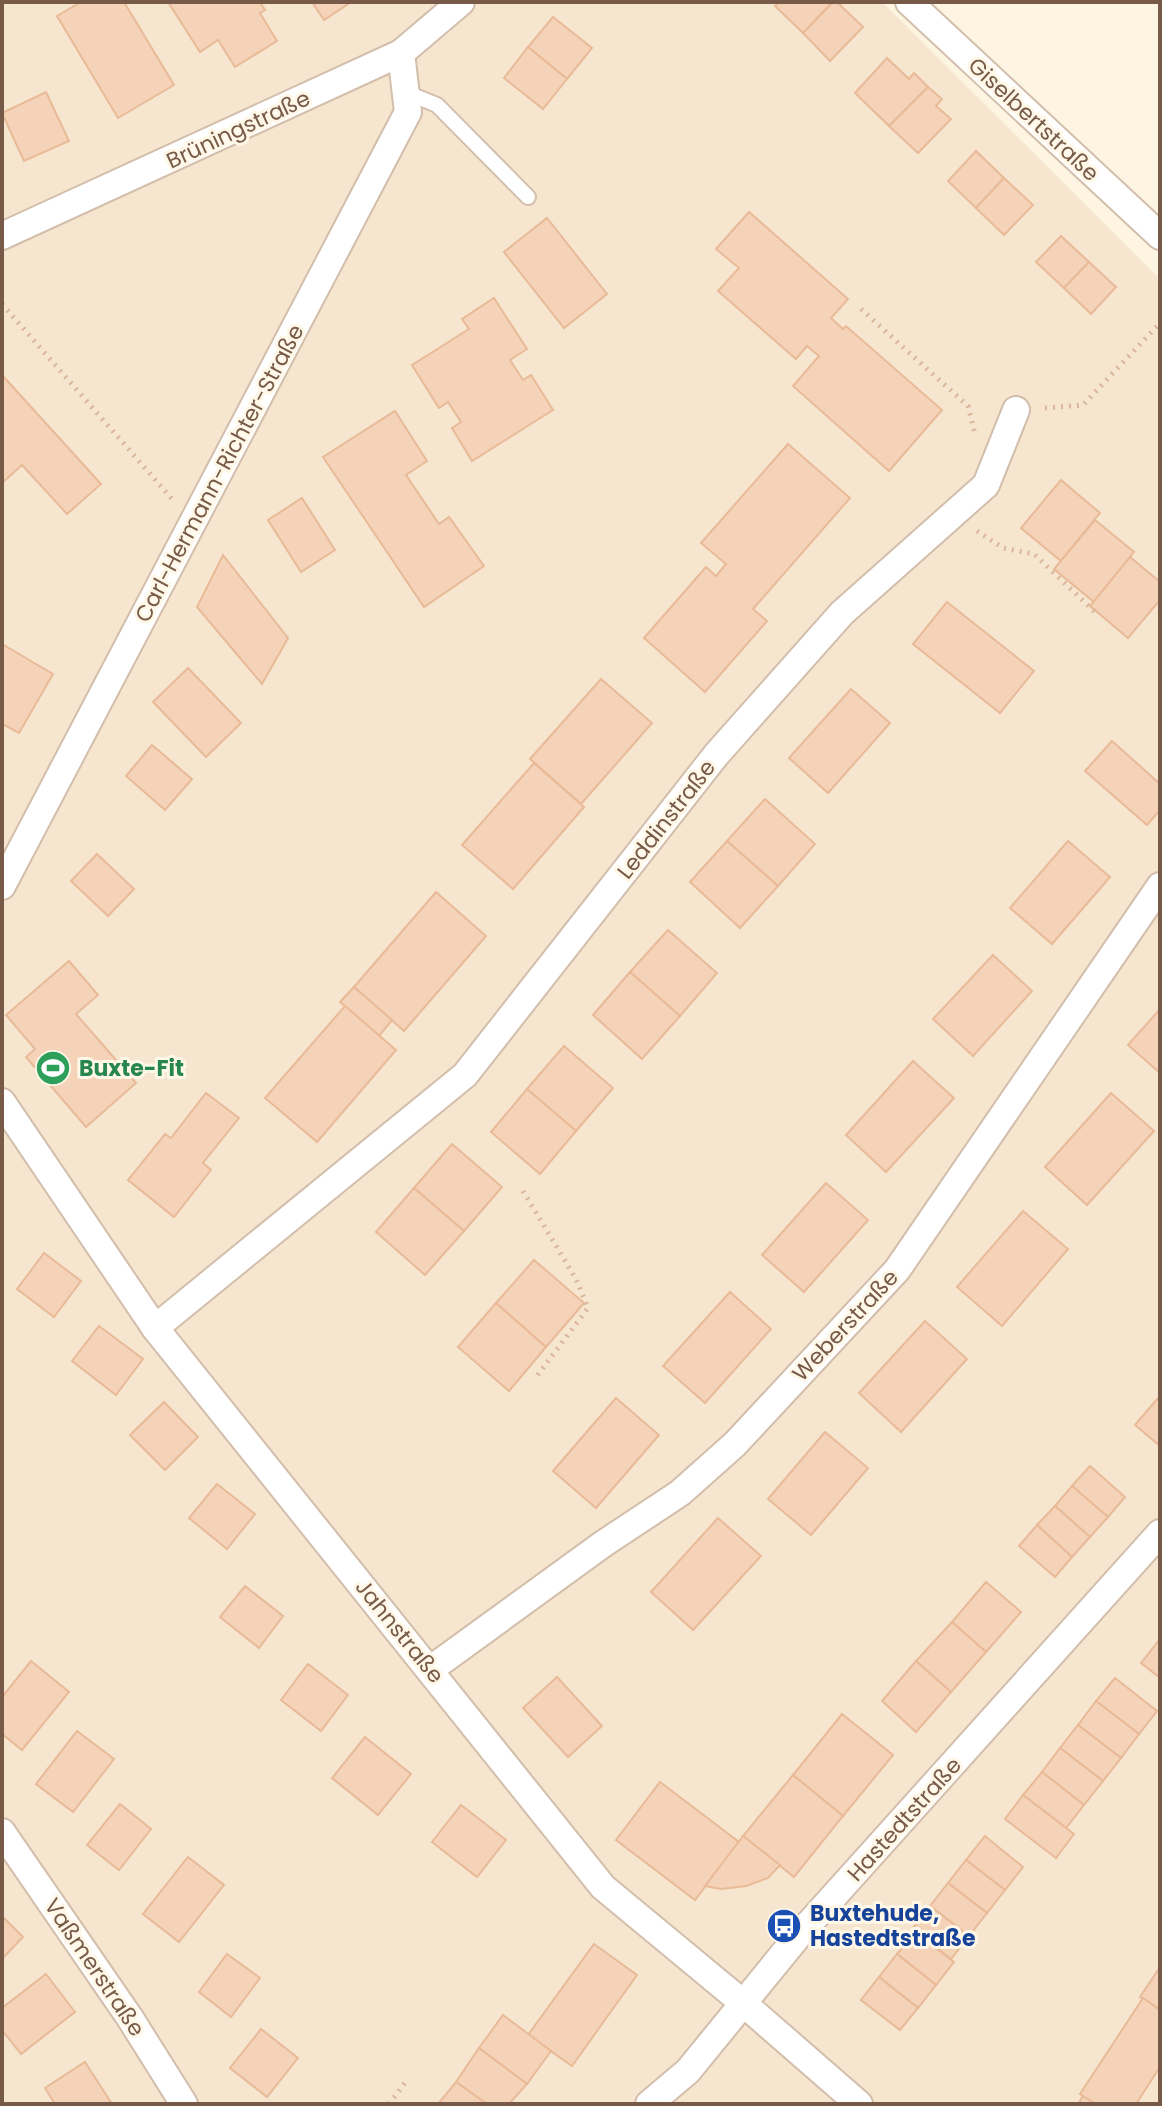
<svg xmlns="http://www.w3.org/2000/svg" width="1162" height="2106" font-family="Poppins,sans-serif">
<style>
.residential{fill:#f6e6d0}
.building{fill:#f5d3b8;stroke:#e9ba97;stroke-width:2}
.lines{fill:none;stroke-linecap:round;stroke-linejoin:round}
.lane-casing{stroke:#d2beab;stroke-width:18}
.street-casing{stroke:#d2beab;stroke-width:30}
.path{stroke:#dab69b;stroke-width:5;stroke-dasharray:2 6;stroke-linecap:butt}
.lane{stroke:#fff;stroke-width:14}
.street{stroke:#fff;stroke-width:26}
.labels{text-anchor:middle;stroke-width:6;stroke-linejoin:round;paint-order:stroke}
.street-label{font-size:22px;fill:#775a47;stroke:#fff8e9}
.leisure-label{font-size:22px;font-weight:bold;fill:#27864d;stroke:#fff8e9;text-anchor:start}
.transit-label{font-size:22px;font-weight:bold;fill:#164399;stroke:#fff8e9;text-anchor:start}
</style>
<rect width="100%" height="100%" fill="#fef4e2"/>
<path class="residential" d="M2 2H882L1160 279V2104H2Z"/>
<g class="building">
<path d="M81 2H124L174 85 118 118 57 16Z"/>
<path d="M168 2H260L265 10 260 13 277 41 235 67 218 40 200 52Z"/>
<path d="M312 2H351L324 20Z"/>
<path d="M779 2H833L803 33 775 6Z"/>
<path d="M833 2H837L863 27 830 61 803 33Z"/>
<path d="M553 17 592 48 567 79 528 47Z"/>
<path d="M528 47 567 79 543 109 504 78Z"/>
<path d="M887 58 909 79 914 73 928 87 889 126 855 93Z"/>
<path d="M928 87 942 99 936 106 951 119 918 153 889 126Z"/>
<path d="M46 92 69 141 24 161 2 113Z"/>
<path d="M976 151 1004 178 976 208 948 181Z"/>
<path d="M1004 178 1033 205 1004 235 976 208Z"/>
<path d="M749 212 848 299 831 318 843 329 846 326 942 410 889 471 793 386 819 356 807 346 796 359 718 291 739 268 716 249Z"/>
<path d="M547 218 607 294 564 328 504 252Z"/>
<path d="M1061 236 1089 262 1064 288 1036 262Z"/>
<path d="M1089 262 1116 287 1091 314 1064 288Z"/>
<path d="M494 298 527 349 510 360 523 380 531 375 553 410 472 461 452 428 461 422 448 402 439 408 412 365 469 329 462 319Z"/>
<path d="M2 375 101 484 67 514 22 465 2 483Z"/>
<path d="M395 411 427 461 406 475 439 524 449 517 484 566 424 607 323 457Z"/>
<path d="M788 444 850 498 753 609 767 621 705 692 644 638 706 567 716 576 726 564 701 543Z"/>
<path d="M1061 480 1100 513 1061 561 1021 528Z"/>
<path d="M302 498 335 550 301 572 268 520Z"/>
<path d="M1095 520 1134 552 1094 602 1054 569Z"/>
<path d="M223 555 288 638 262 684 197 607Z"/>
<path d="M1130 557 1160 582V600L1128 638 1090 606Z"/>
<path d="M947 602 1034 671 1000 713 913 644Z"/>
<path d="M2 644 53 674 19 733 2 724Z"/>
<path d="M188 668 241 723 206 757 153 702Z"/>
<path d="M601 679 652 723 581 804 530 759Z"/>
<path d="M851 689 890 723 828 793 789 758Z"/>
<path d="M1112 741 1160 784V810L1147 825 1085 771Z"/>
<path d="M152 745 192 779 165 810 126 776Z"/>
<path d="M534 763 584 807 513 889 462 845Z"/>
<path d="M765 799 815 844 778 886 727 841Z"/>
<path d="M727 841 778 886 740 928 690 882Z"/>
<path d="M1068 841 1110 877 1052 944 1010 908Z"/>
<path d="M97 854 134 889 108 916 71 881Z"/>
<path d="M436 892 486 936 404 1031 354 987Z"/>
<path d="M668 930 717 973 680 1016 630 972Z"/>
<path d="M993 955 1032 991 973 1056 933 1019Z"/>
<path d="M69 961 98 995 76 1014 136 1083 86 1127 26 1057 35 1049 6 1015Z"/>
<path d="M630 972 680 1016 642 1059 593 1015Z"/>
<path d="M354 987 392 1020 379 1036 340 1002Z"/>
<path d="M345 1006 396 1050 317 1142 265 1098Z"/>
<path d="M1160 1009V1073L1128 1045Z"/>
<path d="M564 1046 613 1088 576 1131 527 1089Z"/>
<path d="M913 1061 954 1098 886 1172 846 1135Z"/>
<path d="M527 1089 576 1131 540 1174 491 1132Z"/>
<path d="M206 1093 239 1118 203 1163 211 1170 174 1217 128 1180 165 1134 171 1138Z"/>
<path d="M1111 1093 1154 1131 1087 1205 1045 1167Z"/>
<path d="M452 1144 502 1187 464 1231 414 1188Z"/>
<path d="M826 1183 868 1220 804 1292 762 1255Z"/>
<path d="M414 1188 464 1231 425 1275 376 1232Z"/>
<path d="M1023 1211 1068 1249 1002 1326 957 1287Z"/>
<path d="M44 1253 81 1281 54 1317 17 1289Z"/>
<path d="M534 1260 584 1303 546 1347 496 1303Z"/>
<path d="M730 1292 771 1329 705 1403 663 1366Z"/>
<path d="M496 1303 546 1347 509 1391 458 1347Z"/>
<path d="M925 1321 967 1359 901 1432 859 1393Z"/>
<path d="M99 1326 143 1359 116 1395 72 1361Z"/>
<path d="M616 1398 659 1435 596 1508 553 1471Z"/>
<path d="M1158 1398 1160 1399V1446L1135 1425Z"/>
<path d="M164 1402 198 1437 165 1470 130 1435Z"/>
<path d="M825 1432 868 1468 811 1535 768 1499Z"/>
<path d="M1090 1466 1125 1497 1108 1517 1072 1486Z"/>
<path d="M217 1484 255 1514 227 1549 189 1518Z"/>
<path d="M1072 1486 1108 1517 1090 1537 1055 1506Z"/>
<path d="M1055 1506 1090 1537 1072 1557 1037 1525Z"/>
<path d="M718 1518 761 1556 693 1630 651 1592Z"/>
<path d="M1037 1525 1072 1557 1055 1577 1019 1546Z"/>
<path d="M986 1582 1021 1612 986 1652 952 1622Z"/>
<path d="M245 1586 283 1616 259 1648 220 1617Z"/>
<path d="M952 1622 986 1652 951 1692 916 1661Z"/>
<path d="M1160 1639V1678L1141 1663Z"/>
<path d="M31 1661 69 1692 22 1750 2 1734V1697Z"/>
<path d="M916 1661 951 1692 916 1732 882 1701Z"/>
<path d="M308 1664 348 1695 321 1731 281 1700Z"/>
<path d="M557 1677 602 1726 568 1757 523 1708Z"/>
<path d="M1115 1678 1157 1711 1139 1734 1096 1701Z"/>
<path d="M1096 1701 1139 1734 1121 1758 1078 1725Z"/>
<path d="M842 1714 893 1755 843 1816 793 1775Z"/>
<path d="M1078 1725 1121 1758 1103 1781 1060 1748Z"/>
<path d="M77 1731 114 1759 73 1812 36 1784Z"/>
<path d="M365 1737 411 1774 378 1815 332 1778Z"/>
<path d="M1060 1748 1103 1781 1084 1805 1042 1772Z"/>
<path d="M1042 1772 1084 1805 1066 1828 1023 1795Z"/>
<path d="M793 1775 843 1816 794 1877 743 1836Z"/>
<path d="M660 1782 739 1842 695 1900 616 1840Z"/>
<path d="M1023 1795 1074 1834 1056 1858 1005 1819Z"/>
<path d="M120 1804 151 1829 119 1870 87 1845Z"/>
<path d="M461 1805 506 1840 477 1877 432 1842Z"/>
<path d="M743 1836 780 1865 768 1878 746 1886 721 1889 705 1886Z"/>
<path d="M985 1836 1023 1867 1005 1890 966 1860Z"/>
<path d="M188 1857 224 1885 179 1942 143 1914Z"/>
<path d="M966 1860 1005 1890 987 1913 948 1883Z"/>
<path d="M948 1883 987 1913 969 1936 930 1906Z"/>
<path d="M930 1906 969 1936 951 1959 912 1929Z"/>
<path d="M2 1916 23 1937 2 1959Z"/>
<path d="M915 1932 954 1962 936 1985 897 1954Z"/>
<path d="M594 1944 637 1975 572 2066 528 2035Z"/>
<path d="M227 1954 260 1978 231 2017 199 1992Z"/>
<path d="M897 1954 936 1985 918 2008 879 1977Z"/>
<path d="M1160 1967V2010L1140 1997Z"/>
<path d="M46 1974 75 2012 21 2054 2 2030V2008Z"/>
<path d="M879 1977 918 2008 900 2030 861 2000Z"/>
<path d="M1143 1998 1160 2010V2067L1136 2104H1095L1080 2094Z"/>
<path d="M503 2015 551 2051 527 2084 479 2048Z"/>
<path d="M261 2029 298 2058 267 2097 230 2068Z"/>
<path d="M479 2048 527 2084 509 2104H487L456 2082Z"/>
<path d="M85 2062 112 2104H55L45 2088Z"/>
<path d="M456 2082 487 2104H438Z"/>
<path d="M1083 2096 1095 2104H1078Z"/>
</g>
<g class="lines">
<g class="lane-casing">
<path id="lane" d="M405 92 437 105 528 197"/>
</g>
<g class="street-casing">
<g id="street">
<path d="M909 2 1160 236"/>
<path d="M2 236 401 53 461 2"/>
<path d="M2 886 408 112 401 53"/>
<path d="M2 1102 155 1328 603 1887 743 2003 859 2104"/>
<path d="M155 1328 465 1075 716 755 842 613 986 485 1016 410"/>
<path d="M431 1669 603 1544 680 1493 735 1444 897 1270 1160 886"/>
<path d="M2 1832 130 2018 184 2104"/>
<path d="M649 2104 688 2071 798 1936 1160 1533"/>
</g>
</g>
<g class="path">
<path d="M2 304 172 499"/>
<path d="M861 309 968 406 975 434"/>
<path d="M1045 408 1083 405 1160 323"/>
<path d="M977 531 1003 548 1034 554 1097 614"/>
<path d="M523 1191 576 1279 588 1308 537 1376"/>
<path d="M389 2104 405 2083"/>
</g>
<use href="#lane" class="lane"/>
<use href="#street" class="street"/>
</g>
<defs>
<g id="stadium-disc" transform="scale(1.8)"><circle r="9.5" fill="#2e9e5b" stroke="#fff8e9"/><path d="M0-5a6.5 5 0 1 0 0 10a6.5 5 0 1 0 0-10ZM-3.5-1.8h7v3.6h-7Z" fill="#fff"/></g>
<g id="bus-disc" transform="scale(1.8)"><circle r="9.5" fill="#1a4fb4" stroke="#fff8e9"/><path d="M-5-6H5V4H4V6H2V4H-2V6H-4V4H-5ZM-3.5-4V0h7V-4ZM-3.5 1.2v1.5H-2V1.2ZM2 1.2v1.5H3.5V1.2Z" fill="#fff"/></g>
</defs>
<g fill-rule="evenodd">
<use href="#stadium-disc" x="53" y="1068"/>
<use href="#bus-disc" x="784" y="1926"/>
</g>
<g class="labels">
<g class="street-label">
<text transform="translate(1034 119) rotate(43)" y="8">Giselbertstraße</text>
<text transform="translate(238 129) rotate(-25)" y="8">Brüningstraße</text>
<text transform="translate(219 473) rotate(-62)" y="8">Carl-Hermann-Richter-Straße</text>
<text transform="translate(666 819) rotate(-52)" y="8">Leddinstraße</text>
<text transform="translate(845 1325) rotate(-47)" y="8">Weberstraße</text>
<text transform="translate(400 1631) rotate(51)" y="8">Jahnstraße</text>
<text transform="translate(904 1819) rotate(-48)" y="8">Hastedtstraße</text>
<text transform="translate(95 1967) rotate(56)" y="8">Vaßmerstraße</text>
</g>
<g class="leisure-label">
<text x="79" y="1076">Buxte-Fit</text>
</g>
<g class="transit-label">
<text x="810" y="1921">Buxtehude,<tspan x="810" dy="25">Hastedtstraße</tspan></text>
</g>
</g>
<rect width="1162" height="2106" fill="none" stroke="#775a47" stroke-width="8"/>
</svg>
